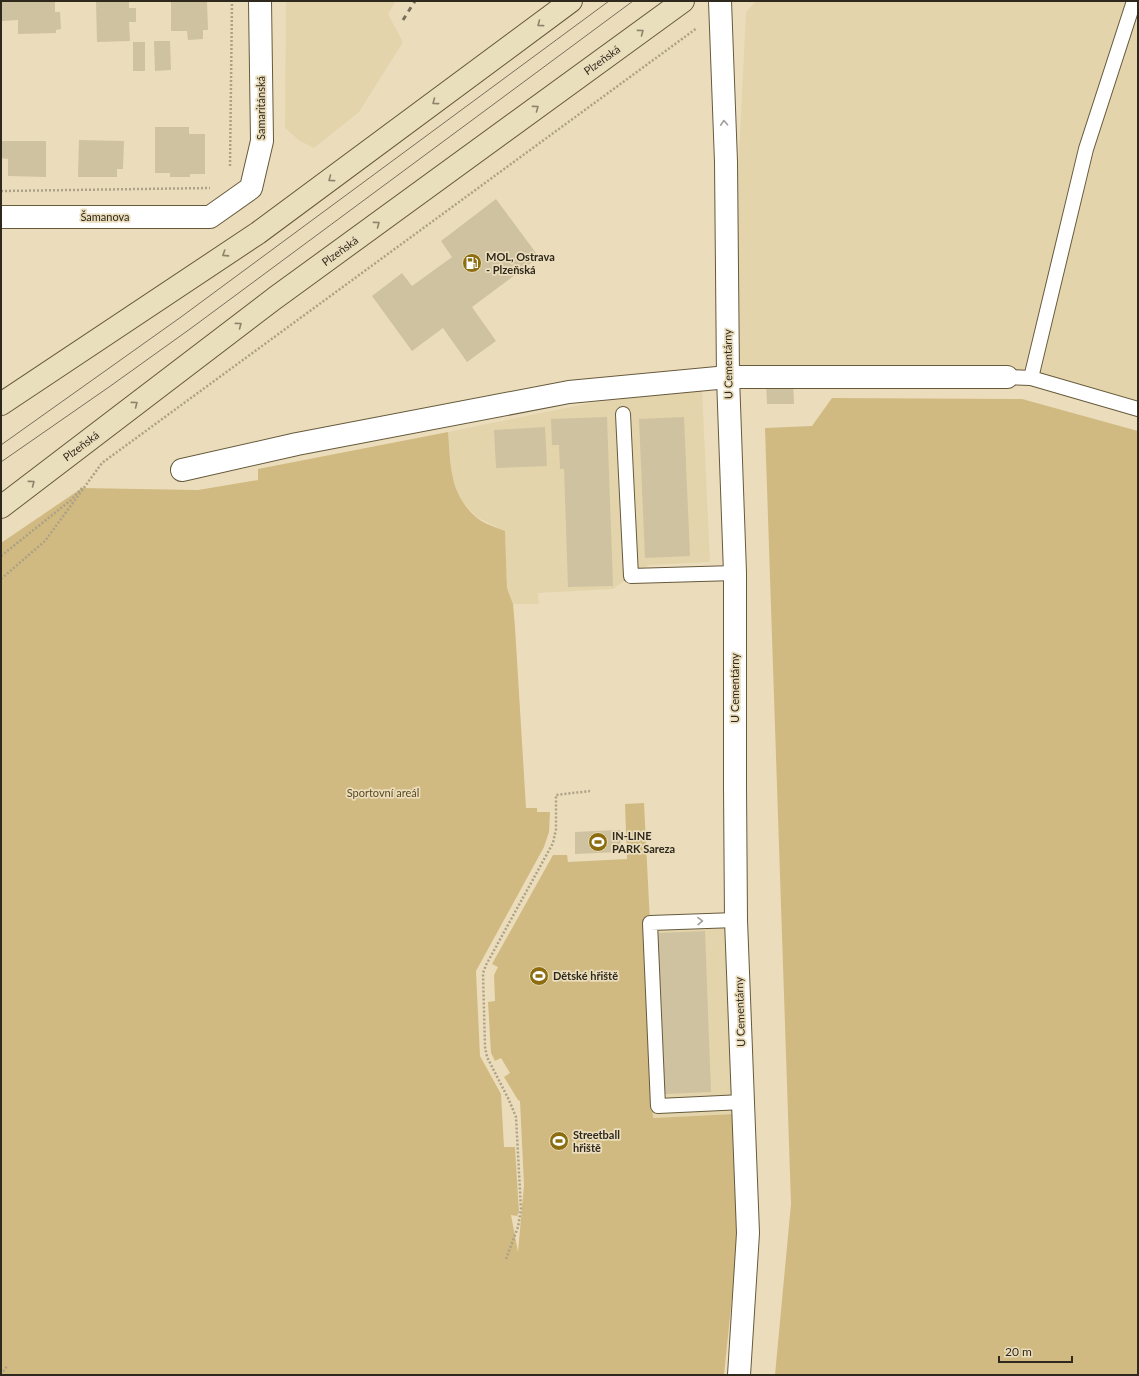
<svg xmlns="http://www.w3.org/2000/svg" width="1139" height="1376" font-family="Lato,sans-serif">
<style>
.built{fill:#e4d4ab}
.green{fill:#d1ba81}
.building{fill:#cfc2a0}
.lines{fill:none;stroke-linecap:round;stroke-linejoin:round}
.service-casing{stroke:#665a3c;stroke-width:16}
.minor-casing{stroke:#665a3c;stroke-width:24}
.secondary-casing{stroke:#665a3c;stroke-width:24}
.path{stroke:#aca186;stroke-width:2.5;stroke-dasharray:2 2;stroke-linecap:butt}
.service{stroke:#fff;stroke-width:14}
.minor{stroke:#fff;stroke-width:22}
.secondary{stroke:#eadfbc;stroke-width:22}
.tram{stroke:#786f5b;stroke-width:1}
.rail{stroke:#786f5b;stroke-width:3;stroke-dasharray:5 5;stroke-linecap:butt}
.oneway{stroke:#8c846c}
.oneway2{stroke:#a19f99}
.labels{text-anchor:middle;stroke-width:3.5;stroke-linejoin:round;paint-order:stroke}
.street-label{font-size:11px;fill:#2e291c;stroke:#ebddbc}
.poi-label{font-size:11px;font-weight:bold;fill:#2e291c;stroke:#ebddbc;text-anchor:start}
.park-label{font-size:11px;fill:#5a4a21;stroke:#ebddbc}
</style>
<rect width="100%" height="100%" fill="#ebddbc"/>
<g class="built">
<path d="M286 1H396L388 14 403 42 359 112 314 148 300 141 285 128Z"/>
<path d="M756 1H1138V409L1054 385 728 377 746 12Z"/>
<path d="M702 389 710 562 650 565 631 576 613 589 538 593 539 604H513L507 588 505 531 478 518 460 500 452 475 448 432 590 403Z"/>
<path d="M736 920 734 1114 653 1118 649 1024 650 923Z"/>
</g>
<g class="green">
<path d="M832 398 1022 399 1138 431V1375H775L791 1204 765 428 812 426Z"/>
<path d="M448 432C451 465 449 494 477 518 484 524 496 527 505 531L507 588 513 604 515 627 526 808H537V812H550L549 832 544 847 476 971 480 1056 501 1094 504 1147H515L519 1212 517 1216 511 1215 518 1252 524 1185 520 1101 518 1100 504 1077 510 1073 501 1058 495 1061 491 1053 488 1002 495 1001 494 975 498 967 492 964 553 855H567L568 862 627 859 625 804 644 803 650 923 649 1024 653 1118 734 1114 739 1229 724 1375H1V543L82 488 198 490 258 480V469Z"/>
</g>
<g class="building">
<path d="M17 1H55V12H60L61 29 56 30V33L18 34V20L2 21 1 2Z"/>
<path d="M96 1H129V8H136V22H129L130 41 97 42Z"/>
<path d="M171 1H207L208 30H203V39L188 40 187 31H171Z"/>
<path d="M154 41H170L171 70 155 71Z"/>
<rect x="133" y="42" width="12" height="29"/>
<path d="M155 127H189V134H205V174H190V177H170V173H155Z"/>
<path d="M79 140 124 141 123 169H117V177H78Z"/>
<path d="M1 141H46V177L8 176V159L1 158Z"/>
<path d="M496 199 539 257 472 307 496 341 467 362 443 328 412 351 372 296 402 273 412 286 452 257 441 241Z"/>
<path d="M793 381 794 404H767L766 382Z"/>
<path d="M607 417 613 586 568 587 564 469H560L559 445H552L551 419Z"/>
<path d="M684 417 690 556 645 558 639 419Z"/>
<path d="M545 427 547 466 496 468 494 430Z"/>
<path d="M616 830H620L621 852 575 854V832Z"/>
<path d="M705 931 711 1092 665 1094 658 933Z"/>
</g>
<g class="lines">
<g class="service-casing">
<g id="service">
<path d="M1007 377 1031 378 1086 149 1134 1"/>
<path d="M1031 378 1138 409"/>
<path d="M623 414 631 576 735 573"/>
<path d="M736 920 650 923 658 1106 743 1102"/>
</g>
</g>
<g class="minor-casing">
<g id="minor">
<path d="M720 1 726 162 728 377 735 573V787L736 920 748 1233 739 1375"/>
<path d="M1 217H210L251 188 262 141 260 1"/>
<path d="M182 470 297 444 569 392 728 377H1007"/>
</g>
</g>
<g class="secondary-casing">
<g id="secondary">
<path d="M1 404 258 233 571 1"/>
<path d="M1 507 275 298 683 1"/>
</g>
</g>
<g class="path">
<path d="M230 166 232 1"/>
<path d="M1 191 210 188"/>
<path d="M1 556 71 500 83 487"/>
<path d="M1 579 45 541 102 463 697 28"/>
<path d="M506 1259 518 1227 521 1209 516 1117 509 1100 487 1057 485 1047 483 973 486 965 553 843 556 829V795L590 791"/>
<path d="M1 1375 7 1366"/>
</g>
<use href="#service" class="service"/>
<use href="#minor" class="minor"/>
<use href="#secondary" class="secondary"/>
<g class="tram">
<path d="M1 445 181 317 609 1"/>
<path d="M1 462 109 387 190 329 633 1"/>
</g>
<path class="rail" d="M403 20 415 1"/>
</g>
<defs><path id="oneway-chevron" d="M-2-3.5L2.5 0L-2 3.5" fill="none" stroke-width="1.6" stroke-linecap="round" stroke-linejoin="round"/></defs>
<g class="oneway">
<use href="#oneway-chevron" transform="translate(540 24) rotate(143)"/>
<use href="#oneway-chevron" transform="translate(641 32) rotate(-36)"/>
<use href="#oneway-chevron" transform="translate(435 102) rotate(143)"/>
<use href="#oneway-chevron" transform="translate(536 108) rotate(-36)"/>
<use href="#oneway-chevron" transform="translate(331 179) rotate(143)"/>
<use href="#oneway-chevron" transform="translate(377 224) rotate(-36)"/>
<use href="#oneway-chevron" transform="translate(225 254) rotate(147)"/>
<use href="#oneway-chevron" transform="translate(239 325) rotate(-37)"/>
<use href="#oneway-chevron" transform="translate(135 404) rotate(-37)"/>
<use href="#oneway-chevron" transform="translate(32 483) rotate(-37)"/>
</g>
<g class="oneway2">
<use href="#oneway-chevron" transform="translate(724 123) rotate(-93)"/>
<use href="#oneway-chevron" transform="translate(700 921) rotate(-2)"/>
</g>
<defs>
<g id="fuel-disc" transform="scale(1)"><circle r="9.5" fill="#8c6e11" stroke="#ebddbc"/><path d="M-5.5-6h7V0h2V4h1.3V-2.5L3-4.5l.8-.8L6-3V5H2.5V1h-1V6h-7ZM-4.2-4.7v3.2H.2V-4.7Z" fill="#fff"/></g>
<g id="stadium-disc" transform="scale(1)"><circle r="9.5" fill="#8c6e11" stroke="#ebddbc"/><path d="M0-5a6.5 5 0 1 0 0 10a6.5 5 0 1 0 0-10ZM-3.5-1.8h7v3.6h-7Z" fill="#fff"/></g>
</defs>
<g fill-rule="evenodd">
<use href="#fuel-disc" x="472" y="263"/>
<use href="#stadium-disc" x="598" y="842"/>
<use href="#stadium-disc" x="539" y="976"/>
<use href="#stadium-disc" x="559" y="1141"/>
</g>
<g class="labels">
<g class="street-label">
<text transform="translate(602 60) rotate(-36)" y="4">Plzeňská</text>
<text transform="translate(261 108) rotate(-90)" y="4">Samaritánská</text>
<text x="105" y="221">Šamanova</text>
<text transform="translate(340 251) rotate(-36)" y="4">Plzeňská</text>
<text transform="translate(728 364) rotate(-91)" y="4">U Cementárny</text>
<text transform="translate(81 446) rotate(-37)" y="4">Plzeňská</text>
<text transform="translate(735 688) rotate(-90)" y="4">U Cementárny</text>
<text transform="translate(740 1012) rotate(-92)" y="4">U Cementárny</text>
</g>
<g class="poi-label">
<text x="486" y="261">MOL, Ostrava<tspan x="486" dy="13">- Plzeňská</tspan></text>
<text x="612" y="840">IN-LINE<tspan x="612" dy="13">PARK Sareza</tspan></text>
<text x="553" y="980">Dětské hřiště</text>
<text x="573" y="1139">Streetball<tspan x="573" dy="13">hřiště</tspan></text>
</g>
<g class="park-label">
<text x="383" y="797">Sportovní areál</text>
</g>
</g>
<rect width="1139" height="1376" fill="none" stroke="#2e291c" stroke-width="4"/>
<path d="M999 1356v6h73v-6" fill="none" stroke="#2e291c" stroke-width="2"/>
<text x="1005" y="1356" font-size="12" fill="#2e291c" stroke="#ebddbc" stroke-width="3" paint-order="stroke">20 m</text>
</svg>
